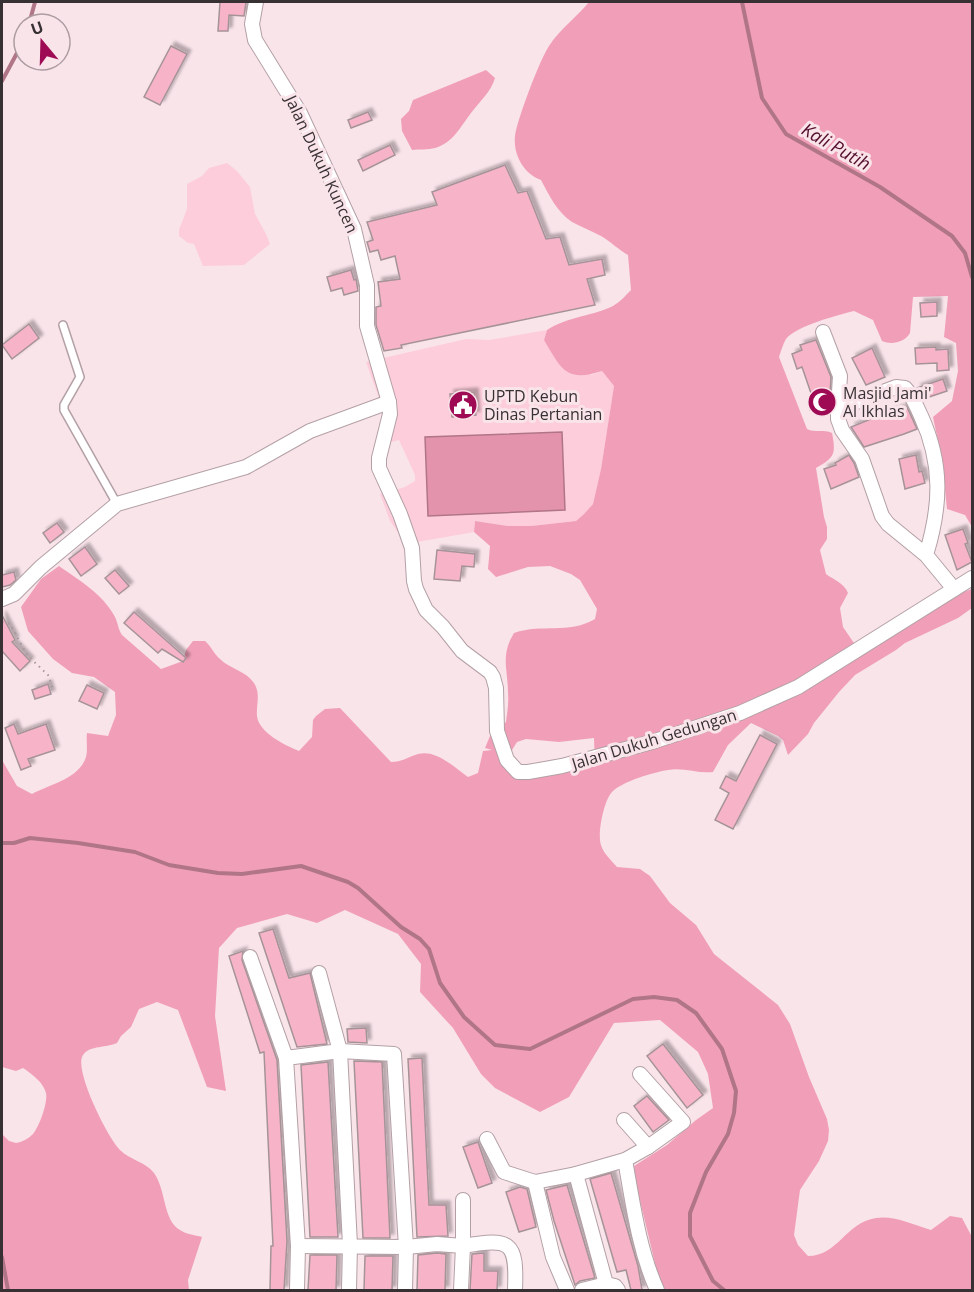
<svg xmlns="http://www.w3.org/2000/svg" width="974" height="1292" font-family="'Open Sans',sans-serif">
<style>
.green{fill:#fdcddb}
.forest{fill:#f19fb8;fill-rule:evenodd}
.water{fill:#e493ac;stroke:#b07688;stroke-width:1.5}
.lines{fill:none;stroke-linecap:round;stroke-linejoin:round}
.stream{stroke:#b07688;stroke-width:4}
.building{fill:#f7b4c8;stroke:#a69398;stroke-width:1.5;filter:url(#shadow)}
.lane-casing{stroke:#b3a0a5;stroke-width:10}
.street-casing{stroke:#b3a0a5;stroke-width:16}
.path{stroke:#a8999d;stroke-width:2;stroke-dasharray:1.5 4.5;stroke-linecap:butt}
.lane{stroke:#fff;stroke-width:7}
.street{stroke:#fff;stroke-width:14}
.labels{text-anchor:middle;stroke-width:6;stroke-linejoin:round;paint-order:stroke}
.street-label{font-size:16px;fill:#383133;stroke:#f9e4ea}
.poi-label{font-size:16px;fill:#383133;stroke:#f9e4ea;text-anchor:start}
.water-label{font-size:18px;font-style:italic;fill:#550e2d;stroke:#f9e4ea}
</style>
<defs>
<filter id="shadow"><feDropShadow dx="4" dy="-4" stdDeviation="1.5" flood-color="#0004"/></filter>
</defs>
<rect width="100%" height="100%" fill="#f9e4ea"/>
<g class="green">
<path d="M227 163 237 171 250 187 255 214 266 234 270 244 244 265 203 266 194 244 188 243 179 236V230L187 209V184L202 176 209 168Z"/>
<path d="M547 330 544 340 591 375 602 371 614 386 601 469 593 504 584 514 576 521 531 526H508L475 521 474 532 406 544 390 521 380 494 405 487 415 481V475L399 440 374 447 384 412 366 362 466 339 489 340Z"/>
</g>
<g class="forest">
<path d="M589 2H972V527L965 515 947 509 942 460 933 417 952 401 958 371 956 343 944 337 948 296 913 297 910 333C904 343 891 345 882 341L873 320 854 311C838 315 796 326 786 339 783 344 781 351 779 357L807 429C815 433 824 429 832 433 836 454 835 457 816 468L824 517 827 527V539L820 550 826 574C834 580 844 583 848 593L840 608 843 627 856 646 911 611 972 589V608L958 618 905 643 896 650 855 675 839 692 814 723 808 734 788 755 783 740 778 736 751 723 728 745 713 772C698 774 684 767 668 770 654 772 621 782 612 792 604 800 597 834 601 845 603 853 612 861 617 867L640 869 650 876 670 903 696 925 714 954 778 1005 790 1024 809 1077 827 1119 829 1130 828 1141 819 1161 800 1190 794 1235 798 1245 808 1256C838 1256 845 1223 876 1218 893 1215 915 1225 931 1230L950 1216 962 1218 972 1237V1290H665L660 1284 636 1184 634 1166 667 1145 696 1120 713 1108 708 1074 698 1052 660 1020 614 1023 569 1097 540 1112 495 1088 481 1074 453 1028 420 992 421 964 398 934 345 910 317 923 287 914 237 928 219 948 215 1016 226 1091 207 1087 178 1010 157 1002 139 1009 131 1027 121 1036 117 1043C107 1048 90 1045 83 1055 73 1069 108 1138 120 1150 130 1160 146 1162 154 1173 166 1189 163 1221 180 1230 185 1234 195 1235 202 1237L188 1280 189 1290H2V1134L9 1141 16 1143C22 1142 28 1139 33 1134 39 1127 48 1103 46 1093 43 1082 32 1074 23 1068L16 1071 2 1067V760L17 786 32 794C50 784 79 779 86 757 88 750 86 741 87 733L108 736 116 715 115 692 94 677 72 673 53 659 28 631 21 607 41 579 59 566C79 580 103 594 115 617 118 623 118 629 122 635L161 669 183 661 186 650 193 641H205C211 646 214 654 220 659 230 669 246 671 254 683 261 694 256 704 257 716 259 733 285 745 299 751L312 737 313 720 316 716 325 709 340 708 391 762C402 762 408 757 418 754 436 749 454 767 468 777L478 773 483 751 492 750 485 748 490 736 506 722C507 713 509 703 508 693 508 669 500 656 514 633 543 623 567 635 595 619L597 609 580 580 571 574 550 566 528 567 496 577 488 569 490 546 474 532 475 521 508 526H531L576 521 584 514 593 504 601 469 614 386 602 371C565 383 561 368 544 340L547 330C569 316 593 316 613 306 620 302 626 295 631 290L628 255C619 250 611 242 601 236 592 231 581 227 572 222 557 212 549 195 541 180 524 174 513 155 515 136 517 120 540 59 549 46 560 29 577 17 589 2ZM594 738 595 765 552 775 531 777 504 763 517 742 526 739 559 742Z"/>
<path d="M486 70 495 78C491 92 480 101 471 113 461 126 453 143 435 148 428 150 419 149 412 150L402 131 401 119 409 111 413 100Z"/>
</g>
<path class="water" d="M562 432 565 510 428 516 425 437Z"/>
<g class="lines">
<g class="stream">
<path d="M742 2 762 98 786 134 880 187 952 236 965 253 972 277"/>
<path d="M29 24 35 2"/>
<path d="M2 81 24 40"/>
<path d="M2 843H14L30 838 78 843 135 852 169 865 218 873 242 874 301 866 348 882 358 888 401 927 420 939 429 949 440 983 464 1017 495 1045 530 1049 633 999 654 997 677 1000 696 1013 722 1049 736 1091 734 1113 728 1134 706 1172 690 1213V1236L713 1281 724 1290"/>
<path d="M2 1257 8 1290"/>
</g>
</g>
<g class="building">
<path d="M220 2H246L244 16 229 15 228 31H218Z"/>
<path d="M171 46 187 54 160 105 144 97Z"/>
<path d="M368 112 372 120 351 128 348 120Z"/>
<path d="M390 145 395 155 363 171 358 160Z"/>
<path d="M505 165 518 193 527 191 546 239 560 237 569 265 602 259 605 275 587 279 595 305 401 345 402 348 384 351 376 325V307L381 306 378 282 400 279 395 256 381 260 378 250 370 252 367 242 373 240 367 222 437 205 432 192Z"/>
<path d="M351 270 354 280 356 279 358 291 344 295 342 288 331 291 327 277Z"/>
<path d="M937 302V316L921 317 920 303Z"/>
<path d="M29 324 39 338 12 359 2 345Z"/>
<path d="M816 340 831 377 829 414 810 410 813 399 802 367 797 369 792 354 802 350 800 345Z"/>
<path d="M936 347V350L948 349 949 370 937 371V363L916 364 915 348Z"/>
<path d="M872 348 885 377 866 385 852 358Z"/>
<path d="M943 379 947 391 923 399 917 388Z"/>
<path d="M474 392 476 415 452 417 450 394Z"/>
<path d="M907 407 917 429 904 434 864 447 851 427 883 414Z"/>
<path d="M849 455 854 463 859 477 831 489 824 469 836 465 835 463Z"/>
<path d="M916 455 919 472 922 471 925 483 905 489 899 459Z"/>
<path d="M57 523 64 532 50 543 43 533Z"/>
<path d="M963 529 968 543 965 544 972 562 957 570 945 535Z"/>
<path d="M85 547 97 564 81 576 69 559Z"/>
<path d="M437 550 475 554 474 567 462 566 460 581 434 579Z"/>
<path d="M115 570 129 586 119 594 105 578Z"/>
<path d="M14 572 16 580 10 585 2 587V575Z"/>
<path d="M134 612 186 658 183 662 162 649 158 653 124 623Z"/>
<path d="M2 615 15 640 12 642 30 661 20 671 2 651Z"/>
<path d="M48 684 51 694 35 699 32 690Z"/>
<path d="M87 685 104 693 97 709 79 701Z"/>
<path d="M14 724 18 734 46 724 55 750 28 759 31 766 21 770 5 728Z"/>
<path d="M760 735 777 744 733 829 715 820 729 793 720 788 726 776 736 781Z"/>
<path d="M273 929 289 978 310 973 327 1044 297 1047 259 933Z"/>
<path d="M243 951 242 960 277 1060 287 1241 284 1290H270L271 1246H273L264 1052 260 1053 229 956Z"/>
<path d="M366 1028 367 1043 348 1042 347 1029Z"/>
<path d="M663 1044 703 1095 687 1108 647 1056Z"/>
<path d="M422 1058 429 1205H446L448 1236 417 1237 408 1059Z"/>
<path d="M354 1061 382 1062 390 1238H363Z"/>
<path d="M328 1062 338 1237H310L301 1065Z"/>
<path d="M647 1096 669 1120 653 1132 634 1106Z"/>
<path d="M478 1142 492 1183 478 1188 463 1147Z"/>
<path d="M611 1173 638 1266 642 1290H631L626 1270 617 1272 590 1179Z"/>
<path d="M567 1185 595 1278 580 1281 575 1285 554 1221 546 1190Z"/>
<path d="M520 1187 527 1189 536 1227 519 1232 506 1192Z"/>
<path d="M437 1253 446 1254 445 1290H417L418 1255Z"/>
<path d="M484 1253V1271H498L497 1290H470L472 1254Z"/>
<path d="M310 1255H337L336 1290H308Z"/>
<path d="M365 1256H393L392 1290H364Z"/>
</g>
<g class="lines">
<g class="lane-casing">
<path id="lane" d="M63 325 80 377 64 405V410L117 504"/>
</g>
<g class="street-casing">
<g id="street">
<path d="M256 2 252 24 255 40 300 113 354 229 367 285V326L389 402 390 414 379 458V468L400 514 412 548 414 581 416 589 426 610 443 627 462 651 490 672 493 677 496 688 497 731 507 760 518 772H528L562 766 652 742 740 713 798 687 972 578"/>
<path d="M823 332 840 376 838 409"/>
<path d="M926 555C941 506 943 464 921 416 916 406 913 396 905 388L896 387 838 409V419L842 430 862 459 882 516 888 524 926 555 954 589"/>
<path d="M2 599 14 594 41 567 117 504 246 467 310 431 389 402"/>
<path d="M250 957 286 1058 340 1051 394 1054 406 1247 405 1290"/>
<path d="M319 973 340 1051 350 1245 349 1290"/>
<path d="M286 1058 298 1246 297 1290"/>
<path d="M624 1120 648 1147"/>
<path d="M487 1139 504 1172 535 1182 576 1174 625 1160 648 1147 683 1122 640 1074"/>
<path d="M625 1160C633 1204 639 1250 657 1290"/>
<path d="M576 1174 606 1284 615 1286 618 1290"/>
<path d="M535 1182 553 1257 567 1290"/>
<path d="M463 1200V1246C511 1238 517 1241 515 1290"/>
<path d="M298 1246 406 1247 437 1244 463 1246 461 1290"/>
<path d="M582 1290 606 1284"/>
</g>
</g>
<path class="path" d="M2 622 10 624 27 655 48 675 53 689"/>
<use href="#lane" class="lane"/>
<use href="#street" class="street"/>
</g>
<defs>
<g id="mosque-disc" transform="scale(1.5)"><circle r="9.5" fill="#9e0b54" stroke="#f9e4ea"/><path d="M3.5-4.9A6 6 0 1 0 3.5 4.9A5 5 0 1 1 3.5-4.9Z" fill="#fff"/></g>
<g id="civic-disc" transform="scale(1.5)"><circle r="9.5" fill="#9e0b54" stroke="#f9e4ea"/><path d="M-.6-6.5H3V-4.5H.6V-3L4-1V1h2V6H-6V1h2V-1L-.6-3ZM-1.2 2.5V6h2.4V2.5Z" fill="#fff"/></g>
</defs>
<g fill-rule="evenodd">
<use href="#mosque-disc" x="822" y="402"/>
<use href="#civic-disc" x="463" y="405"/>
</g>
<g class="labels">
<g class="street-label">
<text transform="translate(322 164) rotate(65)" y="6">Jalan Dukuh Kuncen</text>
<text transform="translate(654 739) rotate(-17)" y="6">Jalan Dukuh Gedungan</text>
</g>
<g class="poi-label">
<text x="843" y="399">Masjid Jami'<tspan x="843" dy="18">Al Ikhlas</tspan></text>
<text x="484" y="402">UPTD Kebun<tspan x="484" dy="18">Dinas Pertanian</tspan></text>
</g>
<g class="water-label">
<text transform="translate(836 147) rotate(30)" y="6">Kali Putih</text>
</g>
</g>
<rect width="974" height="1292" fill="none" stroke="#383133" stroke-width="6"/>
<g transform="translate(42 42) rotate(341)"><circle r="28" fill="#f9e4ea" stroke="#ac9ca1" stroke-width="1.5"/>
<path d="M0-4.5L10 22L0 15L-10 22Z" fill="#9e0b54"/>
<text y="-9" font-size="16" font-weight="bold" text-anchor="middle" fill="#383133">U</text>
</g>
</svg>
